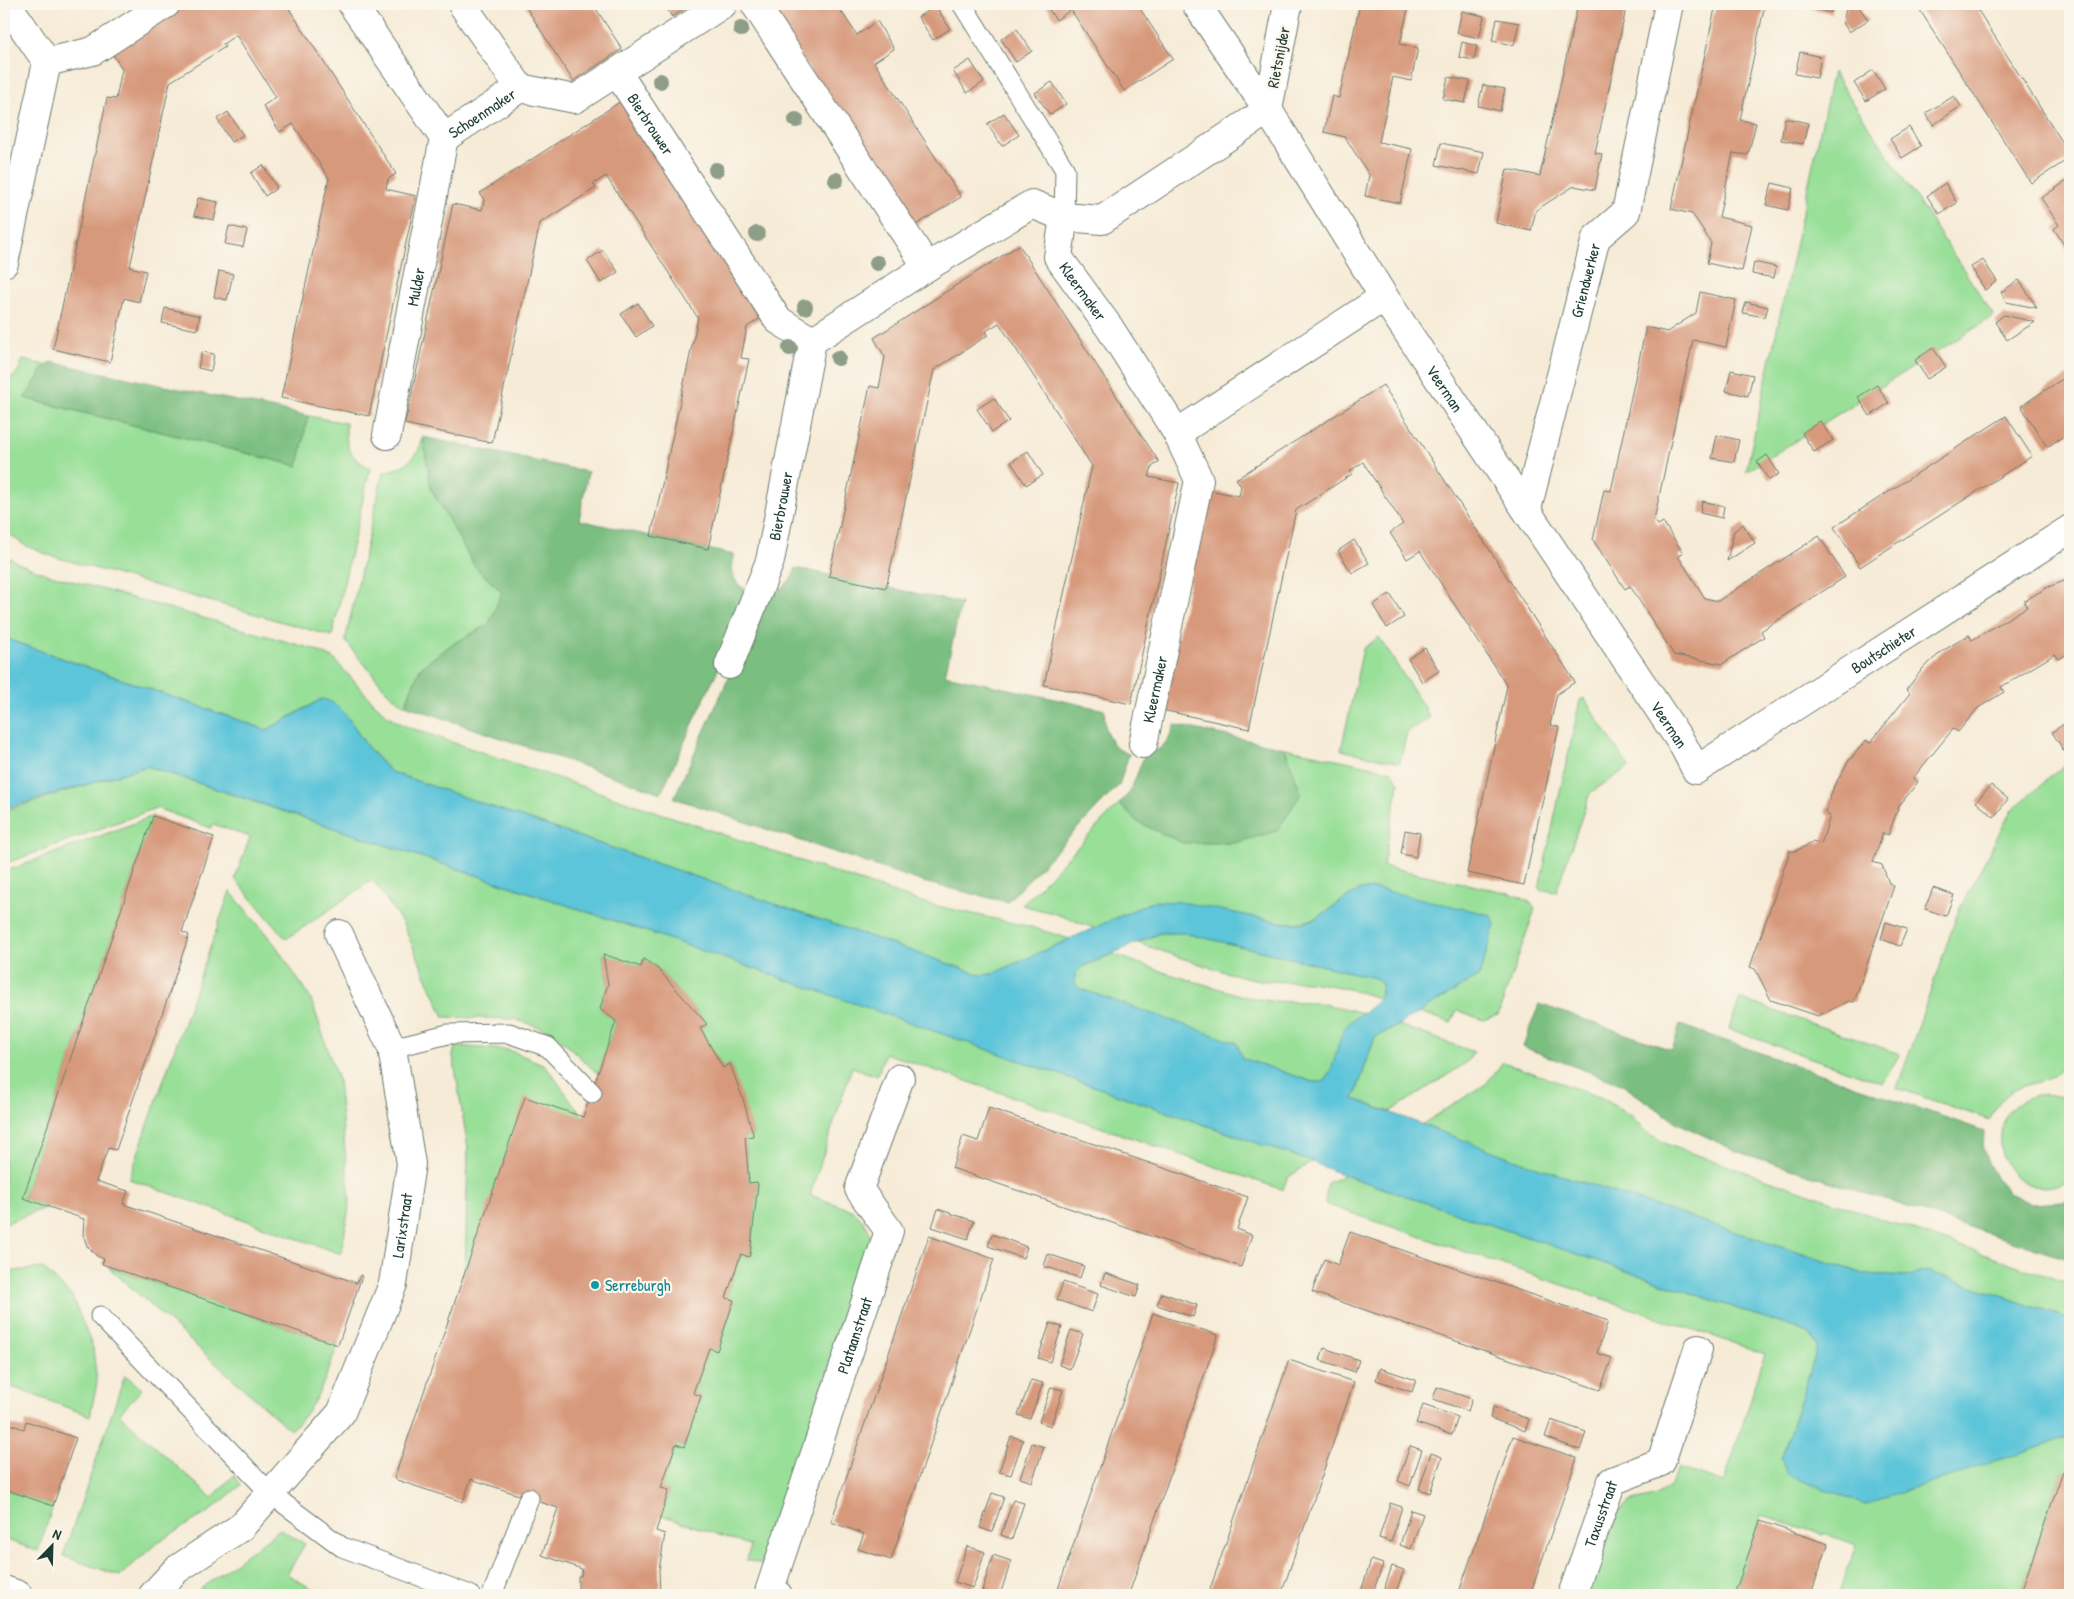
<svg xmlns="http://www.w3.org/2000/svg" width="2074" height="1599" font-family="'Patrick Hand',sans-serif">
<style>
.green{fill:#98df98;stroke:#5c8e66}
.forest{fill:#7abe80;stroke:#4c7e5a}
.water{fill:#5dc5d9;stroke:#3e8186;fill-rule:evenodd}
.building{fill:#d7997c}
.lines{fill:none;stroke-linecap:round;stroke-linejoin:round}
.lane-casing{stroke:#6a7a6d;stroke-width:21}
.street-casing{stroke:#6a7a6d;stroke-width:30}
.lane{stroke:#fff;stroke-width:19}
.street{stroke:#fff;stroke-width:28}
.tree{fill:#8d9d88}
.culture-dot{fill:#0f9aa8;stroke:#fbf7ec;stroke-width:2}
.labels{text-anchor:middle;stroke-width:4.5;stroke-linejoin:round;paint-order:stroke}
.street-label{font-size:16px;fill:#1f3d34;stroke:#fbf7ec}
.culture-label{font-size:16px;fill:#0d838f;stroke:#fbf7ec;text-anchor:start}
</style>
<rect width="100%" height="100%" fill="#fbf7ec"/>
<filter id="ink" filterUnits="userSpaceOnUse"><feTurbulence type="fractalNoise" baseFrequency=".02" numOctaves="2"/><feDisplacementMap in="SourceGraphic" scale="10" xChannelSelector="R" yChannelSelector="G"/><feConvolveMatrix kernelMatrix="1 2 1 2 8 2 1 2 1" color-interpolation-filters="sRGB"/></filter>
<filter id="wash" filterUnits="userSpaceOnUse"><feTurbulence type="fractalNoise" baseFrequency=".0096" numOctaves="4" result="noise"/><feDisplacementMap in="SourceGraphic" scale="20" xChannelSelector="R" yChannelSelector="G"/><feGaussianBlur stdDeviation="1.12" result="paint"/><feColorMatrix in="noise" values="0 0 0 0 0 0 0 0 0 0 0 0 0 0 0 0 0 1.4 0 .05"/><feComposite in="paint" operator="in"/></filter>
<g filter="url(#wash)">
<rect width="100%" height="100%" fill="#f6ebd7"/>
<g class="green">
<path d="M1833 72 1994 316 1746 472Z"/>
<path d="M23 360 45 365 32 389 24 398 298 466 308 416 346 423C345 447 349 457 370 468L332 636 48 555 24 545 4 530V385L17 373Z"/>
<path d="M423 437 431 489 475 566 502 592 489 624 451 645 420 668 405 705 390 695 345 641 383 472C404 468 418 459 423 437Z"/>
<path d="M4 554 18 563 44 573 313 649 333 658 374 703 388 716 405 726 924 903 1031 927 1070 939 992 974 981 975 391 772 321 699 267 730 4 638Z"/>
<path d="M1379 637 1430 717 1407 732 1400 763 1341 750 1363 649Z"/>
<path d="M1584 698 1629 767 1590 793 1556 892 1539 889 1580 700Z"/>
<path d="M1285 748 1392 771 1399 783 1383 866 1509 893 1529 901 1535 909 1498 1015 1483 1020 1457 1010 1451 1023 1419 1012 1479 976 1343 900C1320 916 1313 923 1284 923L1154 901 1094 928 1056 914 1022 905 1119 804 1139 823 1301 794Z"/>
<path d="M2070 760V1056L2064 1057C2059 1089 2027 1077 2007 1095 1998 1102 1994 1110 1990 1120L1897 1088 1958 912 2011 811Z"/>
<path d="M146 766 654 934 1312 1162 1287 1178 1283 1190 885 1053 877 1076 852 1067 810 1195 854 1211 867 1226 872 1243 762 1564 746 1560 751 1546 661 1515 669 1491 661 1488 676 1444 684 1447 701 1397 693 1393 709 1348 717 1351 734 1301 726 1298 741 1254 749 1257 750 1255 758 1184 757 1182 749 1183 745 1137 753 1136V1134L731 1066 730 1064 723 1068 700 1028 707 1024 658 969 645 960H643L641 967 603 954 608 984 600 1009 616 1021 598 1074 553 1032 514 1019 444 1017 403 924 373 880 286 939 235 879 250 837 213 824 211 828 156 808 4 864V811Z"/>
<path d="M153 816 23 1198 47 1207 4 1224V872Z"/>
<path d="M230 891 276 946 311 999 338 1080 350 1201 341 1254 129 1179Z"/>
<path d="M1160 933H1184L1375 978 1382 983 1380 999C1356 990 1334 985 1309 982 1292 981 1276 983 1259 980 1217 972 1178 956 1138 943Z"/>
<path d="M1113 954 1166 973 1247 997 1271 1001 1315 1002 1364 1013C1332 1031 1343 1057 1324 1082H1313L1242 1058 1078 988 1075 983V974L1082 967Z"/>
<path d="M1740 999 1900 1054 1882 1083 1729 1029Z"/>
<path d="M1399 1025 1474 1052 1466 1063 1390 1112 1354 1099 1375 1037Z"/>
<path d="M455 1046 509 1050 545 1065 583 1117 465 1273 468 1148 453 1056Z"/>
<path d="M1503 1062 1602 1098 1632 1116 1650 1134 1671 1146 2070 1284V1319L1927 1271 1909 1276 1864 1274 1530 1165 1421 1125 1486 1084Z"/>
<path d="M2045 1094 2061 1097 2070 1102V1180C2004 1213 1972 1117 2030 1097 2034 1095 2040 1095 2045 1094Z"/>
<path d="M1344 1175 1809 1333 1818 1347 1781 1459 1839 1495 1864 1504 2070 1436V1473L2062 1471 2020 1595H1839L1856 1545 1824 1533 1823 1535 1762 1514 1734 1595H1585L1611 1519 1629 1502 1657 1495 1670 1485 1679 1468 1724 1483 1765 1354 1325 1204 1327 1183Z"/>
<path d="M108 1267 338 1345C325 1378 318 1406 290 1430Z"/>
<path d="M43 1268 72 1296 93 1348 97 1383 90 1416 4 1384V1272Z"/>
<path d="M125 1375 142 1389 119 1414 212 1498 234 1475 241 1485 210 1511 158 1542 120 1576 63 1556Z"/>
<path d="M4 1489 53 1506 38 1551 4 1539Z"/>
<path d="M280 1529 305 1544 287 1574 322 1595H197L199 1590Z"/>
</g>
<g class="forest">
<path d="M51 362 308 416 298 466 24 398C34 387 41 367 51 362Z"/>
<path d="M423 437 588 472 579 520 734 555C730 575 733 585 753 593L661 793 405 705 420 668 451 645 489 624 502 592 475 567 431 489Z"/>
<path d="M796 568 961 603 945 675 1105 710C1103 729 1109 748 1129 754L1119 785 1007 902 923 882 674 798 766 595C782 591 790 583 796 568Z"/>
<path d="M1175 725 1285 748 1301 794 1277 831 1235 843H1183L1139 823 1119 804 1130 792 1145 754C1162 752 1169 740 1175 725Z"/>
<path d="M1539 1004 1672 1050 1680 1025 1984 1131 1983 1148 1987 1161 1997 1179 2010 1193 2031 1204 2064 1202 2070 1199V1260L1736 1151 1676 1122 1621 1084 1523 1047Z"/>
</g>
<path class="water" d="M4 638 267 730 322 699C344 703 354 729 367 746 374 755 383 764 391 772L981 975 992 974 1154 901 1181 902 1284 923H1304L1319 917 1343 900 1360 890 1378 889 1491 915 1495 925 1479 976 1399 1025 1375 1037 1354 1099 1530 1165 1864 1274 1909 1276 1927 1271 2070 1319V1436L1864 1505 1788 1475 1781 1459 1818 1347 1809 1333 1344 1175 1312 1162 654 934 147 766 4 809ZM1159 933H1184L1375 978 1382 983C1382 1012 1355 1010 1344 1030 1335 1046 1336 1067 1324 1082H1313L1242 1058 1237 1043 1078 988 1075 983V974L1082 967Z"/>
<g id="blocks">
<g class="building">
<path d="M184 4H286L396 174 388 179 386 189 416 196 369 416 281 398 329 178 293 124 280 132 263 106 276 97 236 35 223 44 225 47 170 82 130 267 146 271 139 302 124 298 110 362 53 349 107 98 116 99 122 69 111 51Z"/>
<path d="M524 4H593L622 49 573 81Z"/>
<path d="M667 4H687L689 6 672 17 665 5Z"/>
<path d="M784 4H836L857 35 877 21 894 49 874 62 961 197 911 228 772 12Z"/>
<path d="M1045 4H1137L1173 59 1124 91 1071 10 1056 20Z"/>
<path d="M1360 4H1409L1400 44 1418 48 1411 81 1393 77 1379 142 1412 149 1400 203 1365 196 1369 175 1345 137 1324 132 1332 96 1339 98Z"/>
<path d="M1578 4H1627L1595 153 1602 154 1595 190 1574 186 1536 210 1531 231 1496 223 1507 169 1540 176Z"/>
<path d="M1716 4H1765L1740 120 1756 123 1748 155 1733 153 1719 217 1752 225 1742 271 1707 263 1711 243 1702 228 1692 214 1671 209Z"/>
<path d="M1810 4H1833L1831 13 1810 8Z"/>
<path d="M1847 4H1857L1868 20 1849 32 1843 23Z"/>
<path d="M1916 4H1974L2070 154V158L2031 183Z"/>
<path d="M936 6 950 29 933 40 918 17Z"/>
<path d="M1462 11 1484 16 1479 38 1457 33Z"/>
<path d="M1497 19 1519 23 1514 45 1492 41Z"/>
<path d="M1017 29 1032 51 1016 62 1001 39Z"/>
<path d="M1462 42 1477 46 1474 60 1459 57Z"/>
<path d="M1800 52 1821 57 1817 78 1795 74Z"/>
<path d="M970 60 984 82 967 93 953 71Z"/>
<path d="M1873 70 1885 89 1866 101 1854 83Z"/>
<path d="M1448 77 1470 81 1465 103 1443 99Z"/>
<path d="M1052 82 1066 104 1050 115 1035 93Z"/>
<path d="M1483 85 1505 89 1500 111 1478 106Z"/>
<path d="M1954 96 1961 106 1933 125 1926 113Z"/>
<path d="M626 98 765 315 747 327 741 358 749 359 708 549 651 536 698 318 606 176 593 184 596 188 540 223 492 443 405 424 453 204 482 210 484 200 480 193Z"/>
<path d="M228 112 243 135 231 142 217 119Z"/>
<path d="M1004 113 1019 135 1002 146 987 124Z"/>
<path d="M1785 118 1808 123 1803 144 1781 140Z"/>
<path d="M1909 127 1921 146 1902 158 1890 139Z"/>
<path d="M1441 143 1484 152 1479 174 1436 165Z"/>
<path d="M263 165 277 188 265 196 251 173Z"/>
<path d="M2070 179V254L2054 229 2059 225 2041 198Z"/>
<path d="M1772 183 1793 188 1788 210 1766 205Z"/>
<path d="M1945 183 1957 203 1939 214 1927 196Z"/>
<path d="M198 198 218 202 214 220 194 216Z"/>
<path d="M229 226 247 230 243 247 225 244Z"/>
<path d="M1019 245 1159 462 1152 467 1149 477 1179 483 1131 704 1044 685 1092 466 999 323 986 331 988 335 934 370 886 588 829 576 870 386 879 388 885 357 874 338Z"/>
<path d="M603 250 618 272 601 283 587 261Z"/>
<path d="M1983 260 1997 281 1985 290 1971 267Z"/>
<path d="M1754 262 1776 267 1774 278 1752 274Z"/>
<path d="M219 271 233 274 227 300 214 297Z"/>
<path d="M2019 280 2025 289 2037 308 2006 302 2001 292Z"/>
<path d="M1700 292 1736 300 1726 347 1693 340 1654 520 1658 525 1663 522 1683 553 1678 556 1705 598 1718 601 1819 536 1845 577 1761 631 1764 637 1722 664 1674 655 1630 586 1625 589 1593 540 1604 490 1611 491 1646 327 1667 332 1682 322 1696 313Z"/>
<path d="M1746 302 1768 307 1765 317 1743 313Z"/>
<path d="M638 303 652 326 636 337 621 314Z"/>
<path d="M165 308 200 316 197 330 162 323Z"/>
<path d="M2004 315 2035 322 2007 340 1995 322Z"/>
<path d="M1933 348 1946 367 1927 379 1915 360Z"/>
<path d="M202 352 214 354 211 371 198 368Z"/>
<path d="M1731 370 1753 375 1748 396 1726 391Z"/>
<path d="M2070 374V432L2047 447 2021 406Z"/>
<path d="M1383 385 1575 682 1557 694 1550 725 1559 727 1524 885 1467 873 1507 686 1420 551 1407 559 1390 533 1403 524 1363 462 1350 471 1352 474 1296 510 1249 729 1162 710 1209 490 1239 496 1241 486 1236 479Z"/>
<path d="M1877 385 1889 403 1870 416 1858 397Z"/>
<path d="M994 398 1009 421 992 432 977 409Z"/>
<path d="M2006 416 2032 456 1860 567 1834 527Z"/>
<path d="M1820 421 1833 440 1814 452 1802 433Z"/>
<path d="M1717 435 1739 440 1734 462 1712 458Z"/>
<path d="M1028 451 1043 475 1026 485 1011 462Z"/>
<path d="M1767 455 1779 474 1769 480 1757 462Z"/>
<path d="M1702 501 1724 506 1722 518 1700 513Z"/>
<path d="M1743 524 1755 543 1727 561 1734 531Z"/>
<path d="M1354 540 1369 563 1352 573 1338 551Z"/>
<path d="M2070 579V652L2059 659 2055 654 2001 687 2004 692 1978 708 1958 732 1953 729 1913 778 1918 782 1899 806 1888 835 1883 833 1873 862 1882 865 1889 883 1894 886 1854 1002 1849 1001 1818 1016 1771 1000 1755 969 1750 967 1790 851H1795L1812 843 1813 841 1821 844 1830 816 1825 813 1834 786 1848 762 1866 740 1870 743 1910 693 1906 690 1924 667 1944 650 1969 635 1972 640 2027 607 2024 601 2048 587Z"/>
<path d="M1390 594 1404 617 1387 628 1373 605Z"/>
<path d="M1425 648 1439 671 1422 682 1408 659Z"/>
<path d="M2070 720V747L2064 751 2052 732Z"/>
<path d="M1991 785 2008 799 1994 817 1976 802Z"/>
<path d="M153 816 214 837 182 932 189 935 116 1150 108 1148 96 1181 128 1191 123 1204 357 1283 360 1275 362 1276 338 1345 102 1264 104 1259 97 1256 87 1246 83 1234 84 1219 23 1198Z"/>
<path d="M1405 830 1420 833 1416 857 1401 854Z"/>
<path d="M1933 888 1954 895 1946 916 1925 909Z"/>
<path d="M1886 922 1907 929 1900 946 1881 939Z"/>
<path d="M603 954 641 967 643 959 645 960 658 969 707 1024 700 1028 723 1068 730 1064 743 1099 753 1134V1136L745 1137 749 1183 757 1182 758 1184 750 1255 749 1257 741 1254 726 1298 734 1300 717 1351 709 1348 693 1393 701 1396 684 1447 676 1444 661 1488 669 1490 656 1531 665 1534 659 1570 660 1595H578V1576H581L582 1569 542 1555 558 1508 471 1479 463 1502 394 1479 525 1097 583 1117 616 1021 600 1009 608 984Z"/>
<path d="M989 1108 1248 1197 1237 1229 1252 1235 1241 1267 952 1168 963 1136 978 1141Z"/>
<path d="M938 1209 974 1221 968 1239 932 1227Z"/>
<path d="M1350 1232 1608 1321 1597 1353 1612 1358 1600 1390 1312 1292 1324 1259 1338 1265Z"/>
<path d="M992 1234 1027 1247 1023 1258 988 1246Z"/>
<path d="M929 1236 994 1259 891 1560 858 1549 864 1534 831 1522Z"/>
<path d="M1048 1254 1084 1266 1080 1278 1044 1266Z"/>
<path d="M1105 1273 1140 1285 1136 1297 1101 1285Z"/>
<path d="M1063 1282 1098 1294 1092 1312 1057 1300Z"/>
<path d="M1162 1293 1197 1305 1193 1317 1157 1305Z"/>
<path d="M1153 1313 1218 1335 1130 1591 1128 1595H1056Z"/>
<path d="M1050 1323 1062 1327 1050 1362 1038 1358Z"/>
<path d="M1071 1330 1083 1334 1070 1369 1059 1365Z"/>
<path d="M1324 1348 1359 1360 1355 1372 1320 1360Z"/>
<path d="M1289 1360 1354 1382 1281 1595H1208Z"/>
<path d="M1380 1368 1416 1380 1412 1392 1376 1380Z"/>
<path d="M1031 1380 1043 1383 1030 1419 1018 1415Z"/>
<path d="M1051 1387 1063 1390 1051 1426 1039 1422Z"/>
<path d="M1437 1387 1472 1399 1468 1411 1433 1399Z"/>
<path d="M1423 1405 1458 1417 1452 1435 1416 1423Z"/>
<path d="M1493 1407 1529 1419 1525 1431 1490 1418Z"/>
<path d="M1551 1420 1586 1432 1580 1450 1545 1437Z"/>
<path d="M26 1421 76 1438 53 1506 4 1489V1422L24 1429Z"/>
<path d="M1011 1436 1023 1440 1011 1475 999 1472Z"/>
<path d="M1513 1436 1577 1458 1530 1595H1458Z"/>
<path d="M1032 1443 1044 1447 1032 1482 1020 1478Z"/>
<path d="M1410 1446 1422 1450 1410 1486 1398 1481Z"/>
<path d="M1431 1453 1442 1457 1430 1493 1419 1489Z"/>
<path d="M2063 1471 2070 1473V1595H2020Z"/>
<path d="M992 1493 1004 1497 992 1532 980 1528Z"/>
<path d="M1013 1500 1024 1503 1012 1539 1001 1535Z"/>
<path d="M1390 1503 1402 1507 1391 1542 1379 1538Z"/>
<path d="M1411 1510 1423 1514 1411 1549 1400 1545Z"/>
<path d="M1760 1521 1828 1544 1811 1594 1803 1592 1802 1595H1734Z"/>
<path d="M967 1546 985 1552 973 1588 955 1582Z"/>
<path d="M993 1555 1011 1561 1000 1595 982 1591Z"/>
<path d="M1371 1560 1383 1564 1372 1595H1360Z"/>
<path d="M1392 1566 1404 1570 1395 1595H1382Z"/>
</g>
</g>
</g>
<g filter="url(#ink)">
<use href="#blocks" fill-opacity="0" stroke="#6a7a6d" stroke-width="1"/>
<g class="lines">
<g class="lane-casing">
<g id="lane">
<path d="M962 4 1065 170 1064 217"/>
<path d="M392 1048 448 1034 509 1033 548 1047 592 1093"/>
<path d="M100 1316 271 1494 342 1547 470 1595"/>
<path d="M492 1595 529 1498"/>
</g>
</g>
<g class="street-casing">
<g id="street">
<path d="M7 4 47 62"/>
<path id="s1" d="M352 4 444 138 520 88 462 4"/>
<path d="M755 4 927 267"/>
<path id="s2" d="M1196 4 1268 110 1384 297 1683 745 1696 770 2070 529"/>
<path id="s3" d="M1288 4 1268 110 1102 220 1064 217 1058 257 1109 327 1177 433 1384 297"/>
<path id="s4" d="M617 72 778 320 812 341"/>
<path d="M520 88 575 99 723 4"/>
<path d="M4 263 47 62 93 51 166 4"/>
<path id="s5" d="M387 435 444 138"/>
<path id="s6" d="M1527 509 1596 238 1626 212 1669 4"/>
<path id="s7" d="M729 665 770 561 812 341 927 267 1032 204 1064 217"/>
<path id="s8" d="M1143 744 1199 480 1177 433"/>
<path d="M4 1590 18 1595"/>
<path id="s9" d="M153 1595 176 1570 241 1527 341 1413 393 1284 411 1164 392 1048 339 934"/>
<path id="s10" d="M778 1595 769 1592 889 1231 859 1189 900 1078"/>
<path id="s11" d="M1572 1595 1612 1481 1661 1462 1698 1349"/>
</g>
</g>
<use href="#lane" class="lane"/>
<use href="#street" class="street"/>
</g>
<g class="tree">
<circle cx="741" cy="29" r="8"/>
<circle cx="660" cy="81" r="8"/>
<circle cx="796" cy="120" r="8"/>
<circle cx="716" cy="170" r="8"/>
<circle cx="836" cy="180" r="8"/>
<circle cx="757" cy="234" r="8"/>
<circle cx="877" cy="263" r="8"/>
<circle cx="805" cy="307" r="8"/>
<circle cx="790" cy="348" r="8"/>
<circle cx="838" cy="358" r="8"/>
</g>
</g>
<circle class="culture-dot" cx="595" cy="1285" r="5"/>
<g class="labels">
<g class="street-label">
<text transform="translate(1278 57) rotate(-79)" y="6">Rietsnijder</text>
<text dy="6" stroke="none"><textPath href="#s1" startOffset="208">Schoenmaker</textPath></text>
<text dy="6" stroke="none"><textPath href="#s4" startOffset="62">Bierbrouwer</textPath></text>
<text dy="6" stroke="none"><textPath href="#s6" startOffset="236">Griendwerker</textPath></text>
<text dy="6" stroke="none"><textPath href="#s5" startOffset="151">Mulder</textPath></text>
<text dy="6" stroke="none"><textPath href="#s3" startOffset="428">Kleermaker</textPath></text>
<text dy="6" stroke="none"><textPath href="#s2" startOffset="458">Veerman</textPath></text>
<text dy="6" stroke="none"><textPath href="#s7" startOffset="168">Bierbrouwer</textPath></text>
<text dy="6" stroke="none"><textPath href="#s2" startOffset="1138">Boutschieter</textPath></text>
<text dy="6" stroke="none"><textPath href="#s8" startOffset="56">Kleermaker</textPath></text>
<text dy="6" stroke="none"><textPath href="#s2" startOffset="862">Veerman</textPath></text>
<text dy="6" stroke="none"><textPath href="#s9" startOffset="462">Larixstraat</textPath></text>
<text dy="6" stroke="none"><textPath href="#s10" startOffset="280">Plataanstraat</textPath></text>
<text dy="6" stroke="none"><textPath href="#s11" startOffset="86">Taxusstraat</textPath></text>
</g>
<g class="culture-label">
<text x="605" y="1291">Serreburgh</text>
</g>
</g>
<rect width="2074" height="1599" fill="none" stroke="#fbf7ec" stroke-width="20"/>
<g transform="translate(52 1546) rotate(23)" stroke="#fbf7ec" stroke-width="4" paint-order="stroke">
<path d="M0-4L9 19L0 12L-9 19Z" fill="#1f3d34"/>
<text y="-8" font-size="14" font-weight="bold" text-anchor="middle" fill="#1f3d34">N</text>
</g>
</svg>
